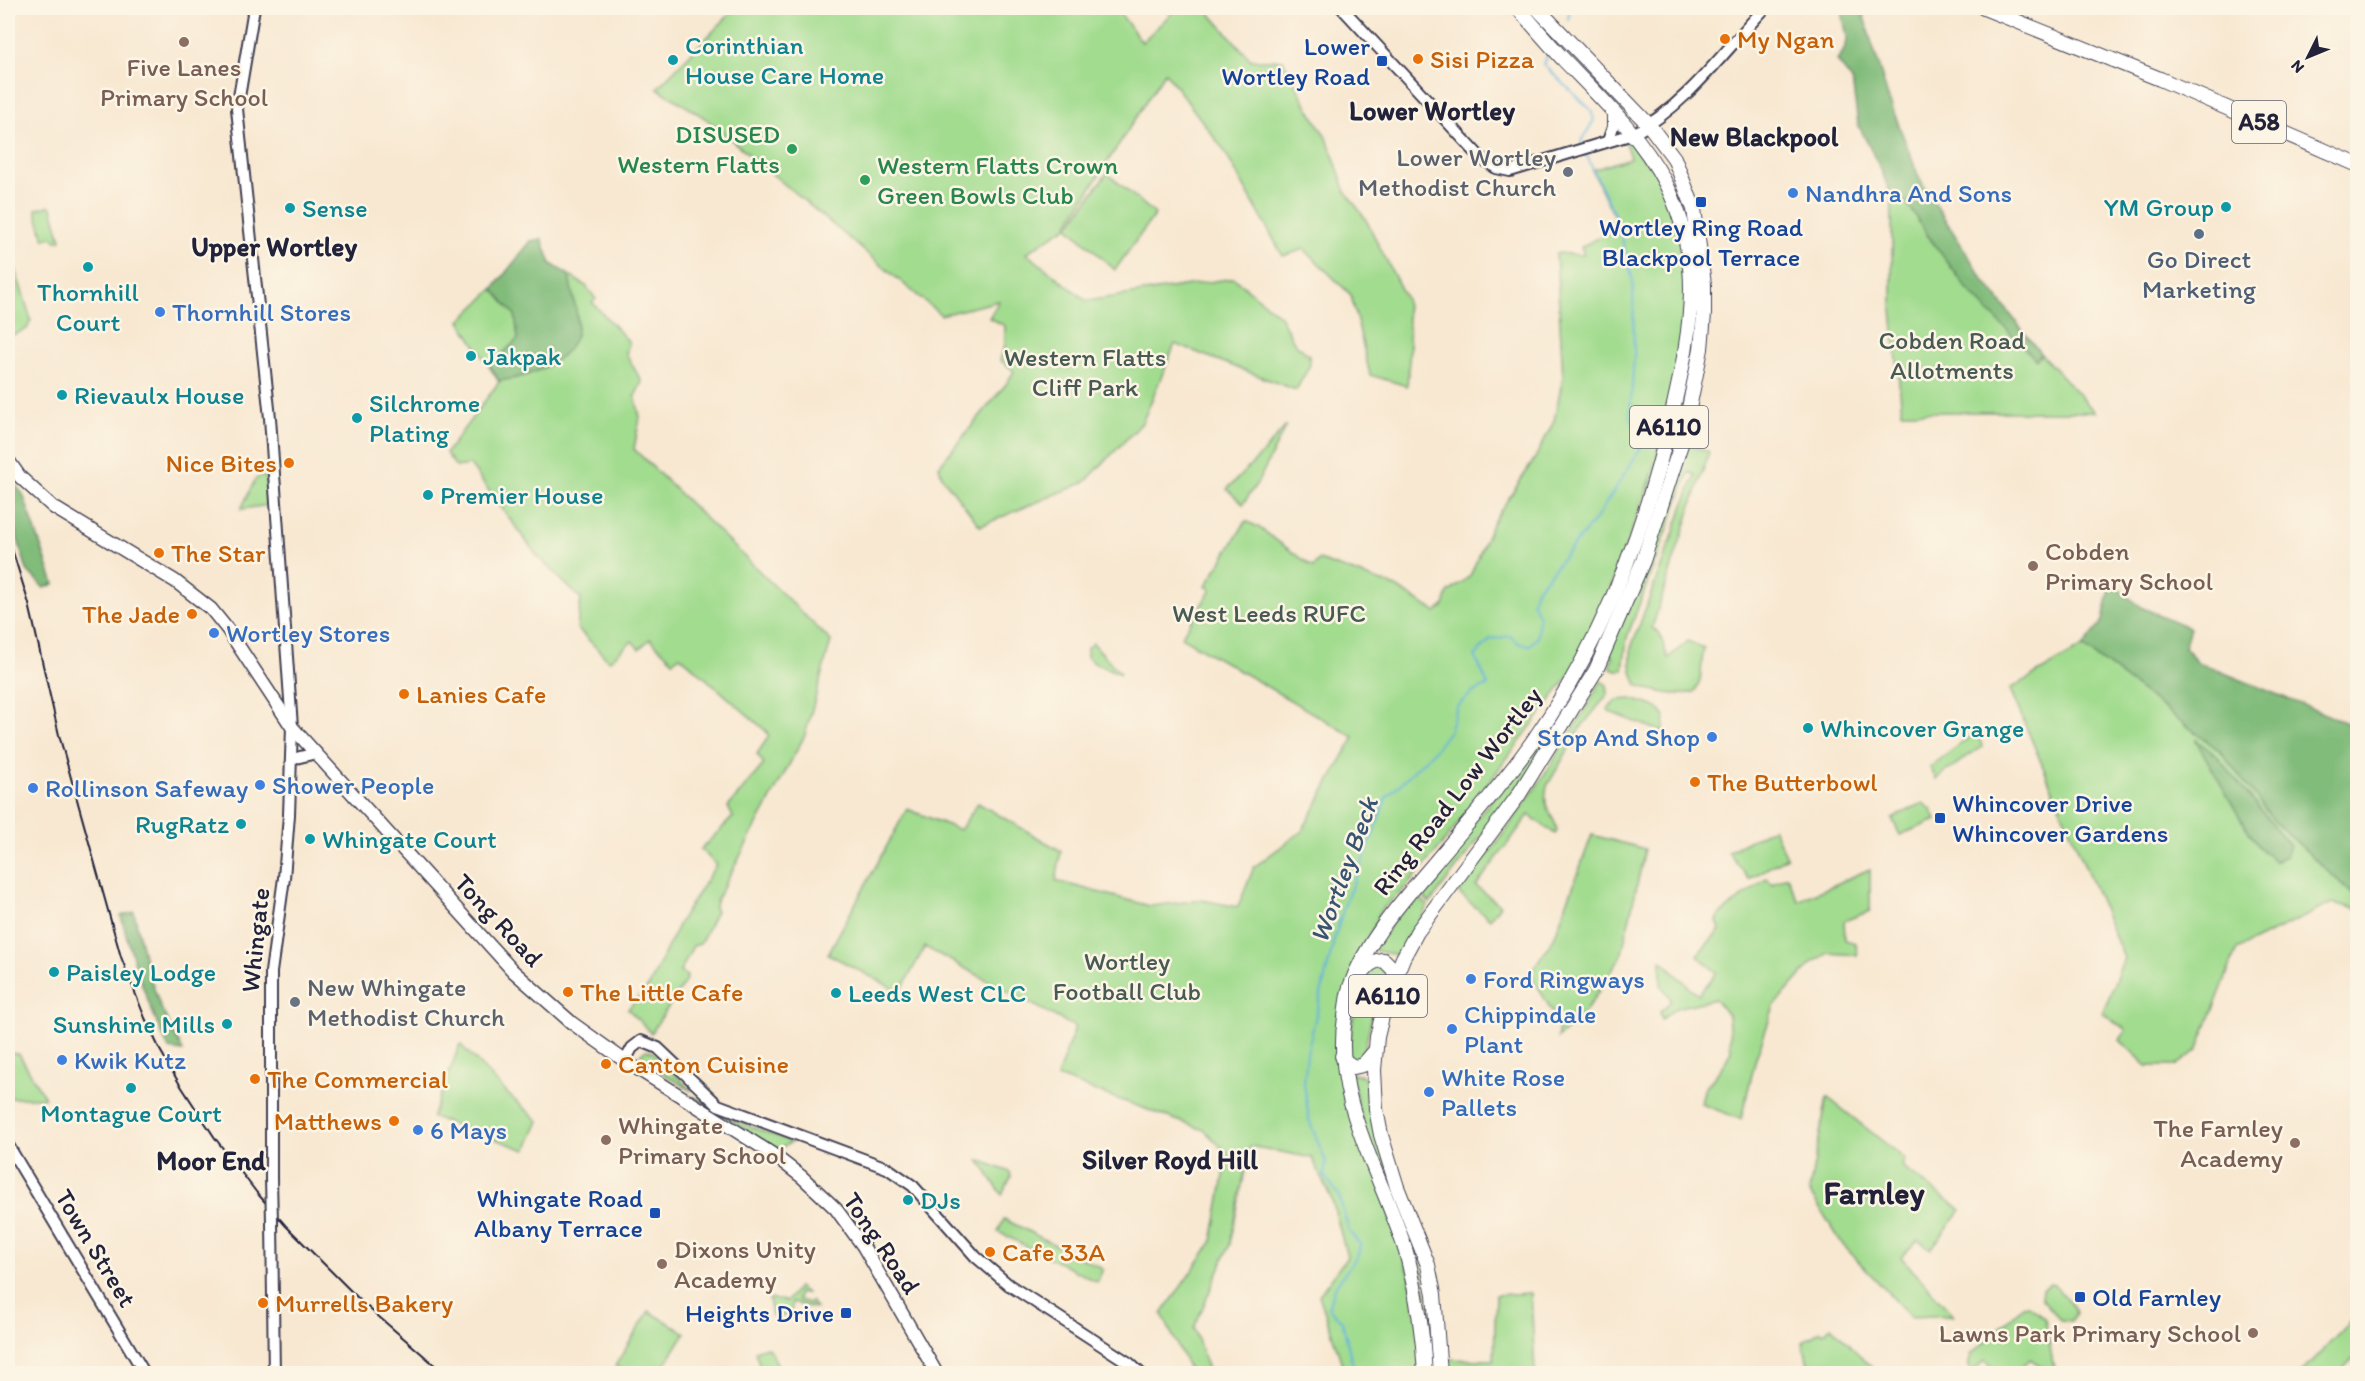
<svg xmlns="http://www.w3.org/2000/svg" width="2365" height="1381" font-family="Itim,sans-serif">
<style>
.green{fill:#a2dc8f;stroke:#627f65;stroke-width:1.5}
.forest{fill:#81bc7a;stroke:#526f5a;stroke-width:1.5}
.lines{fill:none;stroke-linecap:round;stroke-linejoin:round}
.stream{stroke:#61b2dc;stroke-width:2}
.tertiary-casing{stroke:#424052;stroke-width:14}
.secondary-casing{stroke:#424052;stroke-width:15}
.primary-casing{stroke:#424052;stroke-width:16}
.trunk-casing{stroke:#424052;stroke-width:16}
.tertiary{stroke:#fff;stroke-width:10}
.secondary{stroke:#fff;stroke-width:12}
.primary{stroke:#fff;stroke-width:14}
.trunk{stroke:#fff;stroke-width:14}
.rail{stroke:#22223b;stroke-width:2}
.tertiary-bridge-casing{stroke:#424052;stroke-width:14;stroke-linecap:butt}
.tertiary-bridge{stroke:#fff;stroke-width:10}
.food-dot{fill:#e8710a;stroke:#fcf5e5;stroke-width:2}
.education-dot{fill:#8d6e63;stroke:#fcf5e5;stroke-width:2}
.culture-dot{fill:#0f9aa8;stroke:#fcf5e5;stroke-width:2}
.transit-dot{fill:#1a4fb4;stroke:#fcf5e5;stroke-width:2}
.leisure-dot{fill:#2e9e5b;stroke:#fcf5e5;stroke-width:2}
.worship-dot{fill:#6b7280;stroke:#fcf5e5;stroke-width:2}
.shop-dot{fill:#3f7fe0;stroke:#fcf5e5;stroke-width:2}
.service-dot{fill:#5c6f8a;stroke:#fcf5e5;stroke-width:2}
.labels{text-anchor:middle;stroke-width:5;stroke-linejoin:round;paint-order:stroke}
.shield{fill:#fcf5e5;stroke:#63616e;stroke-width:1.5}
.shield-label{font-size:24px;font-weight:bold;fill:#22223b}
.food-label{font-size:26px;fill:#c56008;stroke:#fcf5e5;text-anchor:start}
.culture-label{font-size:26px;fill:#0d838f;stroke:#fcf5e5;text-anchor:start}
.transit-label{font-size:26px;fill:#164399;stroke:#fcf5e5;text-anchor:end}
.education-label{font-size:26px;fill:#785e54;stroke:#fcf5e5;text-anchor:start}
.leisure-label{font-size:26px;fill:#27864d;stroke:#fcf5e5;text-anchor:end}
.worship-label{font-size:26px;fill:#5b616d;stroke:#fcf5e5;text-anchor:end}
.shop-label{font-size:26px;fill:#366cbe;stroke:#fcf5e5;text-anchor:start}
.service-label{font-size:26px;fill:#4e5e75;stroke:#fcf5e5}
.park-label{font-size:26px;fill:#485a54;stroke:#fcf5e5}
.street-label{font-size:26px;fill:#22223b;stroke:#fcf5e5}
.neighbourhood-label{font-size:27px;font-weight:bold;fill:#22223b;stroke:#fcf5e5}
.water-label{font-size:27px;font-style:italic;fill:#385473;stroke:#fcf5e5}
.district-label{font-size:32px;font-weight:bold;fill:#22223b;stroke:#fcf5e5}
</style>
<rect width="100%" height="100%" fill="#fcf5e5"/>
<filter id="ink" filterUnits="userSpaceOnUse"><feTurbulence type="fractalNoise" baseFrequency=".0167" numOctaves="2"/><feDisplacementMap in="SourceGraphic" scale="12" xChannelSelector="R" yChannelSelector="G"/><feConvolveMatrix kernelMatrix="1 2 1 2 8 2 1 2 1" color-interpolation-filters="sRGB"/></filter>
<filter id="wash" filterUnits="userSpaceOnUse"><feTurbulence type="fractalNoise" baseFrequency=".008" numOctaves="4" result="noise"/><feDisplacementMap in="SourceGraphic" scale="24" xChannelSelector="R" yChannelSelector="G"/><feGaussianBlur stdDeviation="1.35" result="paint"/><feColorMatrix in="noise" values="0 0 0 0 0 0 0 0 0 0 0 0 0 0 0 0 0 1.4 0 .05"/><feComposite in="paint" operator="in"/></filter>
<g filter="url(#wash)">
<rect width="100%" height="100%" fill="#f8e8d1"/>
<g class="green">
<path d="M736 8H1116L1142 42 1177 8H1205L1251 60H1283L1304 100 1328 141 1346 192 1366 220 1406 299 1410 347 1407 386 1370 375 1351 295 1304 249 1283 256 1223 149 1165 72 1066 227 1026 253 1087 301 1234 278 1280 316 1295 344 1309 355 1310 365 1296 390 1175 344 1142 423 1085 482 980 526 942 477 939 466 1007 383 1014 371 1000 360 1005 345V326L989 318 999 301 941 315 705 118 657 88Z"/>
<path d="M1633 134 1657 168 1688 255 1691 285 1669 429 1587 652 1441 846 1406 887 1381 910 1365 946 1342 1056 1406 1253 1425 1373H1345L1319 1295 1347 1257 1332 1200 1312 1158 1250 1146 1230 1244 1194 1328 1209 1373H1191L1162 1314 1212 1242 1228 1154 1204 1130 1057 1077 1075 1027 925 947 900 992 828 954 907 809 960 830 978 803 1061 851 1056 881 1150 906 1202 900 1238 907 1254 867 1302 831 1354 737 1181 637 1211 590 1206 586 1246 521 1258 527 1313 567 1319 560 1396 587 1436 612 1444 606 1448 593 1470 576 1493 522 1534 460 1554 421 1563 377 1556 253 1584 255 1581 247 1601 236 1606 224 1616 220 1592 170 1630 158 1623 136Z"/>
<path d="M1107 173 1155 214 1115 270 1068 227Z"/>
<path d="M1899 199 1906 201 1926 233 1968 290 2039 357 2041 354 2095 412H1902L1892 310V200Z"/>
<path d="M49 206 52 208 61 240 56 241 52 237 44 239 36 211V209Z"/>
<path d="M8 231 13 249 11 255 31 320 27 329 8 337Z"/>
<path d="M542 239 551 264 586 286 596 299 592 302 629 342 626 354 642 382 635 396 640 417 634 449 831 641 805 735 717 899 714 908 716 911 700 944 693 946 680 972 687 976 685 982 651 1033 628 1009 649 986 679 923 716 865 701 849 733 817 728 807 764 764 757 754 769 736 766 731 680 656 673 661 650 639 639 649 632 641 609 661 577 628 581 599 538 557 470 465 456 467 446 453 499 382 460 321 493 289 531 241Z"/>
<path d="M1696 286 1699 310 1694 360 1672 457 1653 521 1606 637 1600 635 1631 566Z"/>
<path d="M1286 426 1259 480 1243 504 1227 489 1259 457Z"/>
<path d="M1686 443 1709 452 1652 628 1659 632 1668 658 1688 641 1704 648C1700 662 1704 681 1694 692 1674 697 1656 692 1637 685 1630 669 1631 664 1631 648L1695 475 1689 472 1627 637 1623 670H1616L1609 667 1613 657 1608 654Z"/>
<path d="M260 476 265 477 267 480 269 505 241 509 255 480Z"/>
<path d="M1093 643 1121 674 1094 663 1087 657V648Z"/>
<path d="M2083 647 2220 751 2275 822 2357 898V909L2333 903 2237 949 2197 1051 2176 1066H2147L2120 1040 2126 1030 2103 1013 2124 958 2010 689Z"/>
<path d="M1585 677 1531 770 1430 903 1418 891 1556 720Z"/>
<path d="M1601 681 1607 685 1608 694 1582 726 1547 786C1541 812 1555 813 1557 831L1555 834 1529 815 1476 886 1500 905 1490 919 1458 893C1512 825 1559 757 1601 681Z"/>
<path d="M1631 699 1657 707 1665 717 1663 732 1609 712 1608 709 1617 700Z"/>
<path d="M1977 732 1982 746 1936 779 1930 767Z"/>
<path d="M1923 803 1931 809 1936 820 1900 835 1892 818Z"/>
<path d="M1773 828 1787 857 1749 879 1728 852Z"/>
<path d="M1592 835 1645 849 1621 957 1585 1012 1558 1038V1022L1530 973 1554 938Z"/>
<path d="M1870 869V911L1844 921 1845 940 1856 943 1857 955 1828 953 1812 963 1774 1006 1756 1058 1741 1119 1701 1104 1704 1090 1725 1063 1731 1050 1728 1015 1715 999 1676 1008 1662 1019 1660 1012 1671 1001 1670 997 1661 985V960L1698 995 1717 973 1697 955 1720 930 1717 921 1719 915 1767 878 1772 884 1787 876 1798 901Z"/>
<path d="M1415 894 1428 906 1401 952 1397 955 1376 951 1374 950 1388 928Z"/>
<path d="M1372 966H1383L1387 970 1389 978 1374 1008 1362 1059C1356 1062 1353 1060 1348 1055 1352 1025 1355 992 1372 966Z"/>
<path d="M460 1044 510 1096 539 1121 526 1150 432 1117Z"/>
<path d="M646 1050 653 1052 692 1091 641 1060 640 1055Z"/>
<path d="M8 1053 19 1054 45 1098H8Z"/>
<path d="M1351 1073 1361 1075 1367 1082 1374 1123 1421 1265 1428 1305 1434 1373H1429L1427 1331 1365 1136Z"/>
<path d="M691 1096 702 1100 728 1118 792 1142 777 1150Z"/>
<path d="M1827 1097 1905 1159 1902 1167 1961 1210 1931 1249 1918 1240 1901 1257 1953 1315 1911 1317 1843 1245 1809 1191Z"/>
<path d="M979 1160 1010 1172 1011 1177 1002 1195Z"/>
<path d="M1004 1219 1103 1269 1097 1282 998 1232Z"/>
<path d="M2050 1284 2054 1285 2074 1307 2076 1313 2071 1321 2061 1320 2041 1298 2042 1289Z"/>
<path d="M798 1287 806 1293H799L798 1300 809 1303 811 1301 816 1308 792 1303 791 1316H772L769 1299 787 1301Z"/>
<path d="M1531 1293 1535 1373H1440L1439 1359 1494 1360 1496 1295Z"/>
<path d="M2029 1305 2045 1319 2054 1369H2046L2030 1359 2016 1373H1997L1985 1360 1972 1372 1968 1367 1971 1355 2023 1306Z"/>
<path d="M649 1311 685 1333 660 1373H628L615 1366Z"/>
<path d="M2357 1315V1356L2339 1373H2301Z"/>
<path d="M1831 1326 1877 1373H1810L1803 1342 1821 1331 1823 1333Z"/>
<path d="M766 1347 771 1351 780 1371 776 1373H762L755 1351Z"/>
</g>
<g class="forest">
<path d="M1843 8H1867L1864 17 1888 97 1920 180 1983 279 2041 354 2036 360 1968 290 1926 233 1906 201 1892 200 1883 174 1858 124 1852 80 1837 61C1857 33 1841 35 1843 8Z"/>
<path d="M542 239 551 264 569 275C571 293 581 318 576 335 566 364 526 378 499 381L490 365 518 339 515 315 493 289 531 241Z"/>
<path d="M8 476 23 494 54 584 44 588 27 570 8 506Z"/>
<path d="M2111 584 2143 608 2190 628 2184 647 2197 662 2357 727V898L2275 822 2220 751 2083 647 2103 621Z"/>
<path d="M2195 739 2216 755 2290 846 2286 856 2274 861 2258 846 2239 816Z"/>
<path d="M134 912 146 965 160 1006 183 1051 169 1049C148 1006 133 962 121 916Z"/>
</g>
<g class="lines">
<g class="stream">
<path d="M1568 20 1570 8"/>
<path d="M1548 55 1543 64 1591 110 1594 120 1581 142 1583 147"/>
<path d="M1355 1374 1342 1321 1328 1308 1334 1288 1358 1255 1360 1244 1349 1232 1339 1195 1324 1176 1326 1162 1309 1120 1304 1084 1307 1053 1334 940 1346 900 1370 843 1386 798 1432 753 1449 731 1457 706 1472 693 1488 685 1475 656 1491 639 1510 636 1520 644 1530 645 1537 638 1539 617 1532 601 1536 590 1598 516 1641 448 1642 438 1630 415 1634 356 1633 281 1617 220 1585 152"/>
</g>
</g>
</g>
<g filter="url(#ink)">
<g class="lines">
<g class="tertiary-casing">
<g id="tertiary">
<path d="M254 8 237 109 270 418 292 727 289 815 284 878 271 972V1178"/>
<path d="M1342 8 1480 157 1496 168 1510 171 1633 134C1687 105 1724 51 1765 8"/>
<path d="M1608 141 1613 127V111"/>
<path d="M292 759 316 753"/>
<path d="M625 1061 632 1048 641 1041 658 1048 718 1105 887 1168 913 1186 976 1257 1009 1285 1129 1363 1141 1374"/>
<path d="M8 1145 145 1374"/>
<path d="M272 1222 274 1374"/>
</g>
</g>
<g class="secondary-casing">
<path id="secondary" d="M8 460 20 477 53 507 175 581 211 609 228 630 292 727 513 971 572 1023 625 1061 771 1153 802 1177 836 1209 863 1246 937 1374"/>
</g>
<g class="primary-casing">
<path id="primary" d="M1984 8 2160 79 2358 165"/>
</g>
<g class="trunk-casing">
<g id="trunk">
<path d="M1361 974C1368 965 1373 960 1384 960L1393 969 1396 978"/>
<path d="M1342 1056 1346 1062 1354 1067 1363 1065 1375 1051"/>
<path d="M1425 1374C1423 1333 1417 1292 1406 1252 1382 1174 1332 1101 1345 1017 1346 1007 1347 996 1350 987 1366 941 1401 902 1432 866 1466 825 1503 784 1533 741 1603 642 1646 527 1673 409 1682 370 1691 329 1691 288 1691 253 1682 215 1666 184 1641 136 1601 98 1564 60 1548 43 1533 25 1518 8"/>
<path d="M1440 1374 1434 1294 1428 1265 1397 1187 1381 1135 1376 1109 1374 1070 1377 1037 1386 1000 1403 958 1417 932 1518 796 1596 670 1643 561 1683 438 1701 349 1704 314V284L1694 209 1674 158 1649 125 1537 8"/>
</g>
</g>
<use href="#tertiary" class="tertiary"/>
<use href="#secondary" class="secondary"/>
<use href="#primary" class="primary"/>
<use href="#trunk" class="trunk"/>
<path class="rail" d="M8 536 29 604 59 735 121 957 145 1018 160 1050 179 1083 215 1138 257 1193 286 1226 363 1303 445 1374"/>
<g class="tertiary-bridge-casing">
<path id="tertiary-bridge" d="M271 1178 272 1222"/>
</g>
<use href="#tertiary-bridge" class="tertiary-bridge"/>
</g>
</g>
<g class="food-dot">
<circle cx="1725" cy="39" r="6"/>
<circle cx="1418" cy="59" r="6"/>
<circle cx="289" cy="463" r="6"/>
<circle cx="159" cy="553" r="6"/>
<circle cx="192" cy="614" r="6"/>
<circle cx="404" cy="694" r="6"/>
<circle cx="1695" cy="782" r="6"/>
<circle cx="568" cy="992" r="6"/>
<circle cx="606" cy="1064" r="6"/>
<circle cx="255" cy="1079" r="6"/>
<circle cx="394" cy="1121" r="6"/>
<circle cx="990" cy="1252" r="6"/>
<circle cx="263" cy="1303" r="6"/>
</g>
<g class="education-dot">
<circle cx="184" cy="42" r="6"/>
<circle cx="2033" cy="566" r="6"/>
<circle cx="606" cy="1140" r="6"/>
<circle cx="2295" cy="1143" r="6"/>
<circle cx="662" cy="1264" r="6"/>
<circle cx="2253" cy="1333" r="6"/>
</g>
<g class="culture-dot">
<circle cx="673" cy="60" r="6"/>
<circle cx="2226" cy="207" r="6"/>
<circle cx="290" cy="208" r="6"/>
<circle cx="88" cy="267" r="6"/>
<circle cx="471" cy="356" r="6"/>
<circle cx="62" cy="395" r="6"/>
<circle cx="357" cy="418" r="6"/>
<circle cx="428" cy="495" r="6"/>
<circle cx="1808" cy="728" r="6"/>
<circle cx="241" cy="824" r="6"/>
<circle cx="310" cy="839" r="6"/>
<circle cx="54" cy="972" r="6"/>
<circle cx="836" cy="993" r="6"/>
<circle cx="227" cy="1024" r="6"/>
<circle cx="131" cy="1088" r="6"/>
<circle cx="908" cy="1200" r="6"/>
</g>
<g class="transit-dot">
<rect x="1376" y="55" width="12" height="12" rx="3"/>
<rect x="1695" y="196" width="12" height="12" rx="3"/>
<rect x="1934" y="812" width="12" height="12" rx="3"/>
<rect x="649" y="1207" width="12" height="12" rx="3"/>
<rect x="2074" y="1291" width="12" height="12" rx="3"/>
<rect x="840" y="1307" width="12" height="12" rx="3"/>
</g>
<g class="leisure-dot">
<circle cx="792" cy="149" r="6"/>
<circle cx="865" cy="180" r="6"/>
</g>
<g class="worship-dot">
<circle cx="1568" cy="172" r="6"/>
<circle cx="295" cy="1002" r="6"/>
</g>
<g class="shop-dot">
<circle cx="1793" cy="193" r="6"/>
<circle cx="160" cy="312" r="6"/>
<circle cx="214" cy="633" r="6"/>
<circle cx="1712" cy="737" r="6"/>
<circle cx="260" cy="785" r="6"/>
<circle cx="33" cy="788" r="6"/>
<circle cx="1471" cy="979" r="6"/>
<circle cx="1452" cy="1029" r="6"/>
<circle cx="62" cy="1060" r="6"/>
<circle cx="1429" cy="1092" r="6"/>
<circle cx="418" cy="1130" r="6"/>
</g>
<circle class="service-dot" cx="2199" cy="234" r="6"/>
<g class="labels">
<g class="shield">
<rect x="2232" y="101" width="54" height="42" rx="4.5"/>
<rect x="1630" y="406" width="78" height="42" rx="4.5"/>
<rect x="1349" y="975" width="78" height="42" rx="4.5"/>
</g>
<g class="shield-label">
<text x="2259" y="130">A58</text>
<text x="1669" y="435">A6110</text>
<text x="1388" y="1004">A6110</text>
</g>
<g class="food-label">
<text x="1737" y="48">My Ngan</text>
<text x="1430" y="68">Sisi Pizza</text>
<text x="277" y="472" text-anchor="end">Nice Bites</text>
<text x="171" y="562">The Star</text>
<text x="180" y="623" text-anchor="end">The Jade</text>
<text x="416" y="703">Lanies Cafe</text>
<text x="1707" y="791">The Butterbowl</text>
<text x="580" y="1001">The Little Cafe</text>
<text x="618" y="1073">Canton Cuisine</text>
<text x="267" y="1088">The Commercial</text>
<text x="382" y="1130" text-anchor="end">Matthews</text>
<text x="1002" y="1261">Cafe 33A</text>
<text x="275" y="1312">Murrells Bakery</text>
</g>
<g class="culture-label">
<text x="685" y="54">Corinthian<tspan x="685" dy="30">House Care Home</tspan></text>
<text x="2214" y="216" text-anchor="end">YM Group</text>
<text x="302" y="217">Sense</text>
<text x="88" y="301" text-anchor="middle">Thornhill<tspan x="88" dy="30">Court</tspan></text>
<text x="483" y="365">Jakpak</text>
<text x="74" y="404">Rievaulx House</text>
<text x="369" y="412">Silchrome<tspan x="369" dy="30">Plating</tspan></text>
<text x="440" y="504">Premier House</text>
<text x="1820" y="737">Whincover Grange</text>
<text x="229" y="833" text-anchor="end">RugRatz</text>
<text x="322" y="848">Whingate Court</text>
<text x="66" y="981">Paisley Lodge</text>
<text x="848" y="1002">Leeds West CLC</text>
<text x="215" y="1033" text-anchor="end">Sunshine Mills</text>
<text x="131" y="1122" text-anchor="middle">Montague Court</text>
<text x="920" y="1209">DJs</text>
</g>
<g class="transit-label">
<text x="1370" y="55">Lower<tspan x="1370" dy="30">Wortley Road</tspan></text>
<text x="1701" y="236" text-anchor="middle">Wortley Ring Road<tspan x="1701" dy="30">Blackpool Terrace</tspan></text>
<text x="1952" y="812" text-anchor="start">Whincover Drive<tspan x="1952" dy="30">Whincover Gardens</tspan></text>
<text x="643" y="1207">Whingate Road<tspan x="643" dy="30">Albany Terrace</tspan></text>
<text x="2092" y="1306" text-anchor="start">Old Farnley</text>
<text x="834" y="1322">Heights Drive</text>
</g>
<g class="education-label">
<text x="184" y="76" text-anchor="middle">Five Lanes<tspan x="184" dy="30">Primary School</tspan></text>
<text x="2045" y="560">Cobden<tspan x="2045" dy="30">Primary School</tspan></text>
<text x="618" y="1134">Whingate<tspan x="618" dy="30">Primary School</tspan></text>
<text x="2283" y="1137" text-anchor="end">The Farnley<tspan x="2283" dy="30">Academy</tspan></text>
<text x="674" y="1258">Dixons Unity<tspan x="674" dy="30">Academy</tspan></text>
<text x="2241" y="1342" text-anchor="end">Lawns Park Primary School</text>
</g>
<g class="leisure-label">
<text x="780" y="143">DISUSED<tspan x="780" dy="30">Western Flatts</tspan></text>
<text x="877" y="174" text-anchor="start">Western Flatts Crown<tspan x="877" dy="30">Green Bowls Club</tspan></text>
</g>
<g class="worship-label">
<text x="1556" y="166">Lower Wortley<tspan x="1556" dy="30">Methodist Church</tspan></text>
<text x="307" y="996" text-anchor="start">New Whingate<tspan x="307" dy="30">Methodist Church</tspan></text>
</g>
<g class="shop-label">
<text x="1805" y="202">Nandhra And Sons</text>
<text x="172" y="321">Thornhill Stores</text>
<text x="226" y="642">Wortley Stores</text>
<text x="1700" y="746" text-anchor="end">Stop And Shop</text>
<text x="272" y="794">Shower People</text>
<text x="45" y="797">Rollinson Safeway</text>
<text x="1483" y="988">Ford Ringways</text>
<text x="1464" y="1023">Chippindale<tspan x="1464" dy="30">Plant</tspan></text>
<text x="74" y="1069">Kwik Kutz</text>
<text x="1441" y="1086">White Rose<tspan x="1441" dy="30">Pallets</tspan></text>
<text x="430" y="1139">6 Mays</text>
</g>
<g class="service-label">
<text x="2199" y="268">Go Direct<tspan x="2199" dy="30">Marketing</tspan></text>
</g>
<g class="park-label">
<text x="1952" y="349">Cobden Road<tspan x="1952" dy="30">Allotments</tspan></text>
<text x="1085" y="366">Western Flatts<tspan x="1085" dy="30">Cliff Park</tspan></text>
<text x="1269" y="622">West Leeds RUFC</text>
<text x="1127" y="970">Wortley<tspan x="1127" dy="30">Football Club</tspan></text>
</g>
<g class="street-label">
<text transform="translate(1457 791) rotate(-52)" y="9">Ring Road Low Wortley</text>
<text transform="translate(499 920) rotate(47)" y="9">Tong Road</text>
<text transform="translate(255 940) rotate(-84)" y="9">Whingate</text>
<text transform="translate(882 1243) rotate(56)" y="9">Tong Road</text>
<text transform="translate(96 1248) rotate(59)" y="9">Town Street</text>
</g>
<g class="neighbourhood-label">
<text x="1432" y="120">Lower Wortley</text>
<text x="1754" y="146">New Blackpool</text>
<text x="274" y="256">Upper Wortley</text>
<text x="1170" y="1169">Silver Royd Hill</text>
<text x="211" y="1170">Moor End</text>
</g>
<g class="water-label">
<text transform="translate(1344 870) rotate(-70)" y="9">Wortley Beck</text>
</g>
<g class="district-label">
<text x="1874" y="1204">Farnley</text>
</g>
</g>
<rect width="2365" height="1381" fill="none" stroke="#fcf5e5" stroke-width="30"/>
<g transform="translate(2308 57) rotate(227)" stroke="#fcf5e5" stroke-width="4.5" paint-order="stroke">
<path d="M0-4.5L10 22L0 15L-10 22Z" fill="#22223b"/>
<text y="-9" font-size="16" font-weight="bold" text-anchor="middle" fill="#22223b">N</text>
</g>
</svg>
